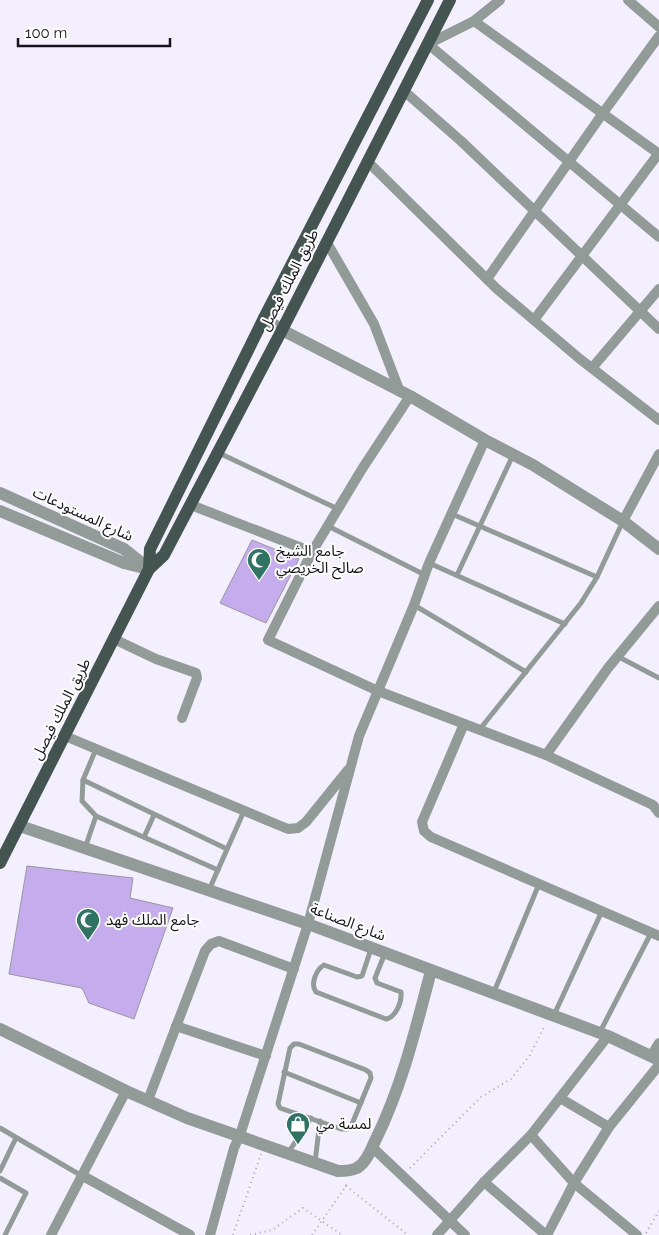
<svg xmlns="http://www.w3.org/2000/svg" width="659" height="1235" font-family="Raleway,'Noto Sans Arabic',sans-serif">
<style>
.building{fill:#c5aded;stroke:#9993a4}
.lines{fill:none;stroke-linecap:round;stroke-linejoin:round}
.path{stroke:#a7a3af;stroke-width:2;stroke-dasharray:1 4;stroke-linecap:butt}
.service{stroke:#929b98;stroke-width:5}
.minor{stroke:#929b98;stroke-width:10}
.tertiary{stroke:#929b98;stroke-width:12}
.primary{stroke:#445450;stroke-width:12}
.labels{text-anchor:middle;stroke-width:4;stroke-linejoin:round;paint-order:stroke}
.street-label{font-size:15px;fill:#16141a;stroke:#fff}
.poi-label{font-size:15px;fill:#16141a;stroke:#fff;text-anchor:start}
</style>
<rect width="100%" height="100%" fill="#f4effe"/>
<g class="building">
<path d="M252 540 299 559 266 623 220 603Z"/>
<path d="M27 866 133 878 130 898 173 908 134 1019 89 1003 82 988 9 974Z"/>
</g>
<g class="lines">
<g class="path">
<path d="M410 1168 481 1097 511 1079 530 1055 545 1025"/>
<path d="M346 1186 408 1235"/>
<path d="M646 1233 659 1211"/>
<path d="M233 1235 261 1154"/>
<path d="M250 1235 272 1230 303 1208 342 1235"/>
<path d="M312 1235 346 1186 347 1181"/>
</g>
<g class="service">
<path d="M219 453 338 509"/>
<path d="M452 514 597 577"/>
<path d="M328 526 425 575"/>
<path d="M429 563 565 624"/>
<path d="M457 575 513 455"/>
<path d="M414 605 526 672"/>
<path d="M617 656 659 678"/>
<path d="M480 729 581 603 597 577 623 521"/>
<path d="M83 780 227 849"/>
<path d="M96 816 218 870"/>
<path d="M144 837 154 815"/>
<path d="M85 848 96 816 82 801 83 780 96 749"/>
<path d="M209 890 244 811"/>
<path d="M371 949 362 976 357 977 324 965C316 970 310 984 316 992L386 1019C396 1017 402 1002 401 992L377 983 375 978 385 953"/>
<path d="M494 992 539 884"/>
<path d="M554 1015 602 911"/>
<path d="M600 1032 651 933"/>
<path d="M294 1044H299L366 1070 370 1073 371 1078 352 1124 347 1129H341L280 1108 278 1104 290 1048Z"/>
<path d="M284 1072 361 1103"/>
<path d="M0 1128 82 1176"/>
<path d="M288 1153 311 1118"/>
<path d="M315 1162 320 1121"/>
<path d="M0 1171 16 1138"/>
<path d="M0 1178 26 1193 5 1235"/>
</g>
<g class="minor">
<path d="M500 0 474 21 428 44 659 237"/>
<path d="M628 0 659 27"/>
<path d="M474 21 659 154"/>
<path d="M404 91 461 141 659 329"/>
<path d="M367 161 497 289 580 359 659 420"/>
<path d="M326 241 374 324 400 392"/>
<path d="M487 279 603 113 659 36"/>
<path d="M534 320 659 153"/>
<path d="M592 368 659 289"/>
<path d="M410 396 362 469 312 552 268 640 378 691 546 755 653 805 659 813"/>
<path d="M191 505 312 552"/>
<path d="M623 521 659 454"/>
<path d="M114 639 156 659 196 673 197 678 182 718"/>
<path d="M464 724 422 822 424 831 431 837 659 936"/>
<path d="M65 736 288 829 298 828 306 822 348 770"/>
<path d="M546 755 608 668 659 606"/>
<path d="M176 1026 266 1056"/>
<path d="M651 1056 659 1043"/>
<path d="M560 1098 609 1127"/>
<path d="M148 1100 205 951 211 944 219 941 294 969"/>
<path d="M531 1135 574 1183 637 1235"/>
<path d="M372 1147 465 1235"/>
<path d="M83 1176 190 1235"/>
<path d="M484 1182 546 1235"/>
<path d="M51 1235 126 1091"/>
<path d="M210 1235 234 1148 240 1135 308 924 359 736 414 605 429 563 485 440"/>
<path d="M437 1235 484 1182 531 1135 608 1036"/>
<path d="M547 1235 574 1183 609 1127 659 1065"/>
</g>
<g class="tertiary">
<path d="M264 318 282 330 410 396 485 440 533 465 623 521 659 549"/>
<path d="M0 493 124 549 149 569"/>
<path d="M0 511 124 563 144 568"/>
<path d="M20 826 308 924 608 1036 659 1060"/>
<path d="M0 1029 126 1091 187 1118 338 1171C345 1171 351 1171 357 1168 367 1162 371 1149 376 1139 402 1086 416 1028 431 971"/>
</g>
<g class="primary">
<path d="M149 569 164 555 282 330 450 0"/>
<path d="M0 863 149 569 150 549 264 318 428 0"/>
</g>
</g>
<defs>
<g id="mosque-pin" transform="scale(1.25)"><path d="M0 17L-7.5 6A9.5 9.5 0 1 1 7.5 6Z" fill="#307263" stroke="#fff"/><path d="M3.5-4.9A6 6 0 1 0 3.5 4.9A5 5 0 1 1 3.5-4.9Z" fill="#fff"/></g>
<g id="shop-pin" transform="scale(1.25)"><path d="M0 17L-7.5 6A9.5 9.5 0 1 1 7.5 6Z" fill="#307263" stroke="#fff"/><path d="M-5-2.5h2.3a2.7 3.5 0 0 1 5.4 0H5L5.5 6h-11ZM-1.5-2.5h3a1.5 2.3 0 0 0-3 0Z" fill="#fff"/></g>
</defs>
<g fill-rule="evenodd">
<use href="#mosque-pin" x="259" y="560"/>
<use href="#mosque-pin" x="88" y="920"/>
<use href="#shop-pin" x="298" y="1124"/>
</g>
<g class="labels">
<g class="street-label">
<text transform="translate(289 280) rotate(-63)" y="5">طريق الملك فيصل</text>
<text transform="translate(83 514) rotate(25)" y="5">شارع المستودعات</text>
<text transform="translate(61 709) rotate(-63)" y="5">طريق الملك فيصل</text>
<text transform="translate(348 922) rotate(21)" y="5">شارع الصناعة</text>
</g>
<g class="poi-label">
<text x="276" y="556">جامع الشيخ<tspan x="276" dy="17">صالح الخريصي</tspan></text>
<text x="106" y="925">جامع الملك فهد</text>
<text x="316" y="1129">لمسة مي</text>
</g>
</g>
<path d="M18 38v8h152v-8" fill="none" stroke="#16141a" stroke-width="2.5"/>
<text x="25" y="38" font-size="15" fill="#16141a" stroke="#ffffff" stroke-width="4" paint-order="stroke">100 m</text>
</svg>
